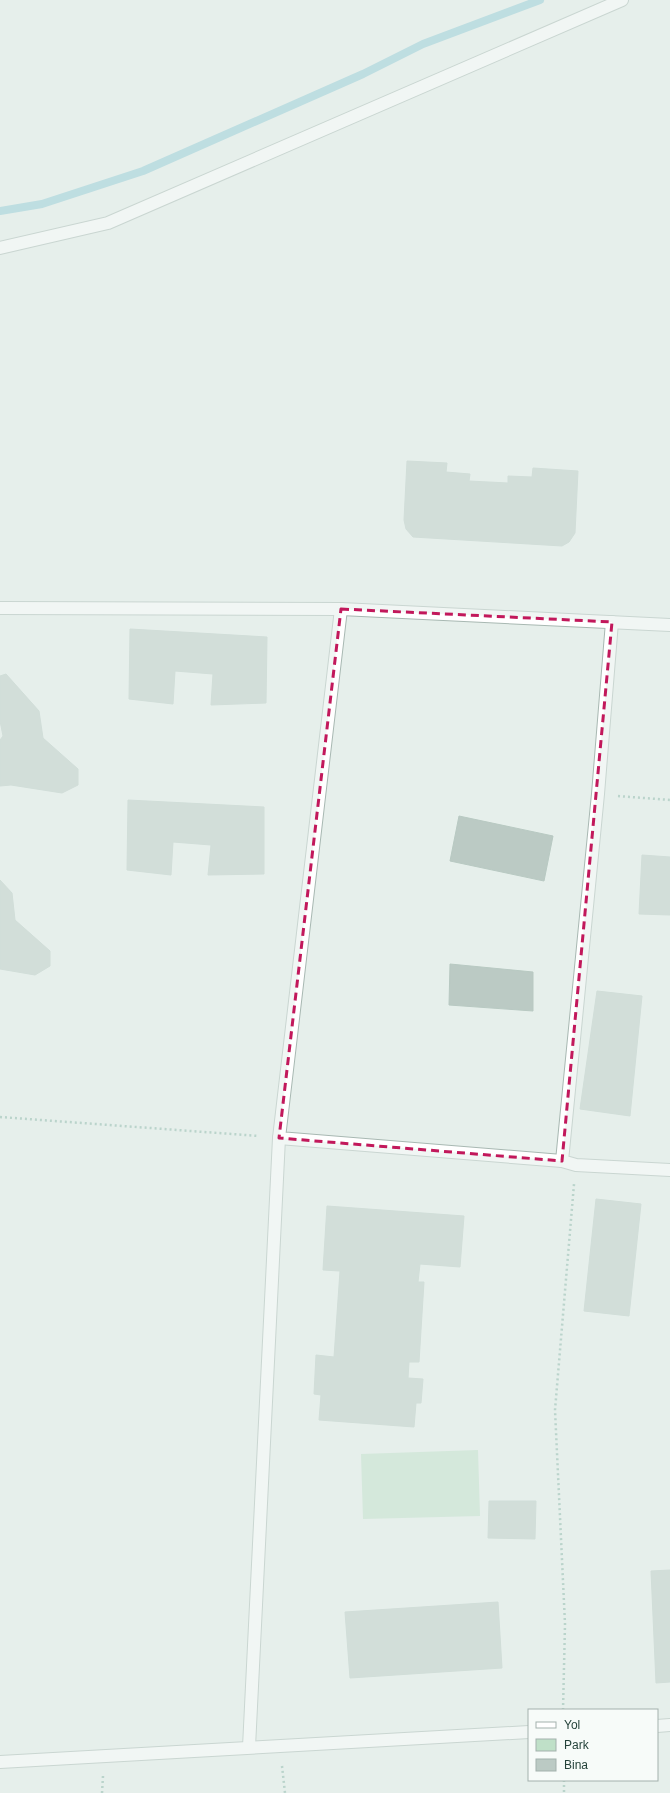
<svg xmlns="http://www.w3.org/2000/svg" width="670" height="1793" font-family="Helvetica,sans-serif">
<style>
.green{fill:#bfe0c8}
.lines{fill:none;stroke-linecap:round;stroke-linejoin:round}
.stream{stroke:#8ec9d4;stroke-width:8}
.building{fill:#bbcac4;stroke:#b8c9c2}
.minor-casing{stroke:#a8b8b2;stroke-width:14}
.path{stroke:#86b3a5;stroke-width:2.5;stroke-dasharray:2 3;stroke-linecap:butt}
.minor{stroke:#fff;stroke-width:12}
.marked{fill:none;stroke:#c2185b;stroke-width:3;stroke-dasharray:8 5;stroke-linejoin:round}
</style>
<rect width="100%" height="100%" fill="#e6efeb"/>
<path class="green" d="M478 1450 480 1516 363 1519 361 1454Z"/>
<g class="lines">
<path class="stream" d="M0 211 42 204 143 171 363 74 423 44 540 0"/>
</g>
<g class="building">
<path d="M407 461 447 463 446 472 470 474 469 481 508 483V476L532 477 533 468 578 471 575 533 569 542 562 546 413 537 406 529 404 520Z"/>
<path d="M130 629 267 637 266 703 211 705 213 674 175 671 173 704 129 699Z"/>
<path d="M6 674 39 711 43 738 78 769V785L62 793 11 785 0 786V740L3 736 0 721V676Z"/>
<path d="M128 800 264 807V874L208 875 211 845 173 842 171 875 127 870Z"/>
<path d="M459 816 553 836 544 881 450 861Z"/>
<path d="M642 855 670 857V915L639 914Z"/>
<path d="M0 880 12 893 15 920 50 951V966L35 975 0 969Z"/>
<path d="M450 964 533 972V1011L449 1005Z"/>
<path d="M597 991 642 996 630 1116 580 1109Z"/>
<path d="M596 1199 641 1204 629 1316 584 1311Z"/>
<path d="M327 1206 464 1216 460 1267 420 1264 418 1282H424L419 1362H409L408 1378 423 1379 421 1403H416L414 1427 319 1420 321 1395 314 1394 316 1355 334 1357 340 1271 323 1270Z"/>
<path d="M489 1501H536L535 1539 488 1538Z"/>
<path d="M670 1570V1682L656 1683 651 1571Z"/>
<path d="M498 1602 502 1668 350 1678 345 1612Z"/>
</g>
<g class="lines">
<g class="minor-casing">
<g id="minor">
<path d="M0 248 108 223 622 0"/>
<path d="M0 608 341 609 670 625"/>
<path d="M341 609 279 1138 562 1161"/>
<path d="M612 622 598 794 562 1161 576 1165 670 1170"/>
<path d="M657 1726 670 1725"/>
<path d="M249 1747 279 1138"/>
<path d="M0 1762 529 1732"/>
</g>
</g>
<g class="path">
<path d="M618 796 670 800"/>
<path d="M0 1117 259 1136"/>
<path d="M563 1710 565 1624 555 1410 574 1184"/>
<path d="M282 1766 285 1793"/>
<path d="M564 1780V1793"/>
<path d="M102 1793 103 1776"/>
</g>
<use href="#minor" class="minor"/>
</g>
<path d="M0 0H670V1793H0ZM341 609 612 622 562 1161 279 1138Z" fill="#e6efeb" fill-opacity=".55" fill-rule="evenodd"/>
<path class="marked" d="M341 609 612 622 562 1161 279 1138Z"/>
<rect x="528" y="1709" width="130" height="72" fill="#f7fbf9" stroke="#a3b1ad"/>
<rect x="536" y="1722" width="20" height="6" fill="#ffffff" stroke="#a3b1ad"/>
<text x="564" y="1729" font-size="12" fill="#24423a">Yol</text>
<rect x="536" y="1739" width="20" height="12" fill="#bfe0c8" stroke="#a3b1ad"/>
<text x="564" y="1749" font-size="12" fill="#24423a">Park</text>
<rect x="536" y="1759" width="20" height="12" fill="#bbcac4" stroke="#a3b1ad"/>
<text x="564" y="1769" font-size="12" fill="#24423a">Bina</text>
</svg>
